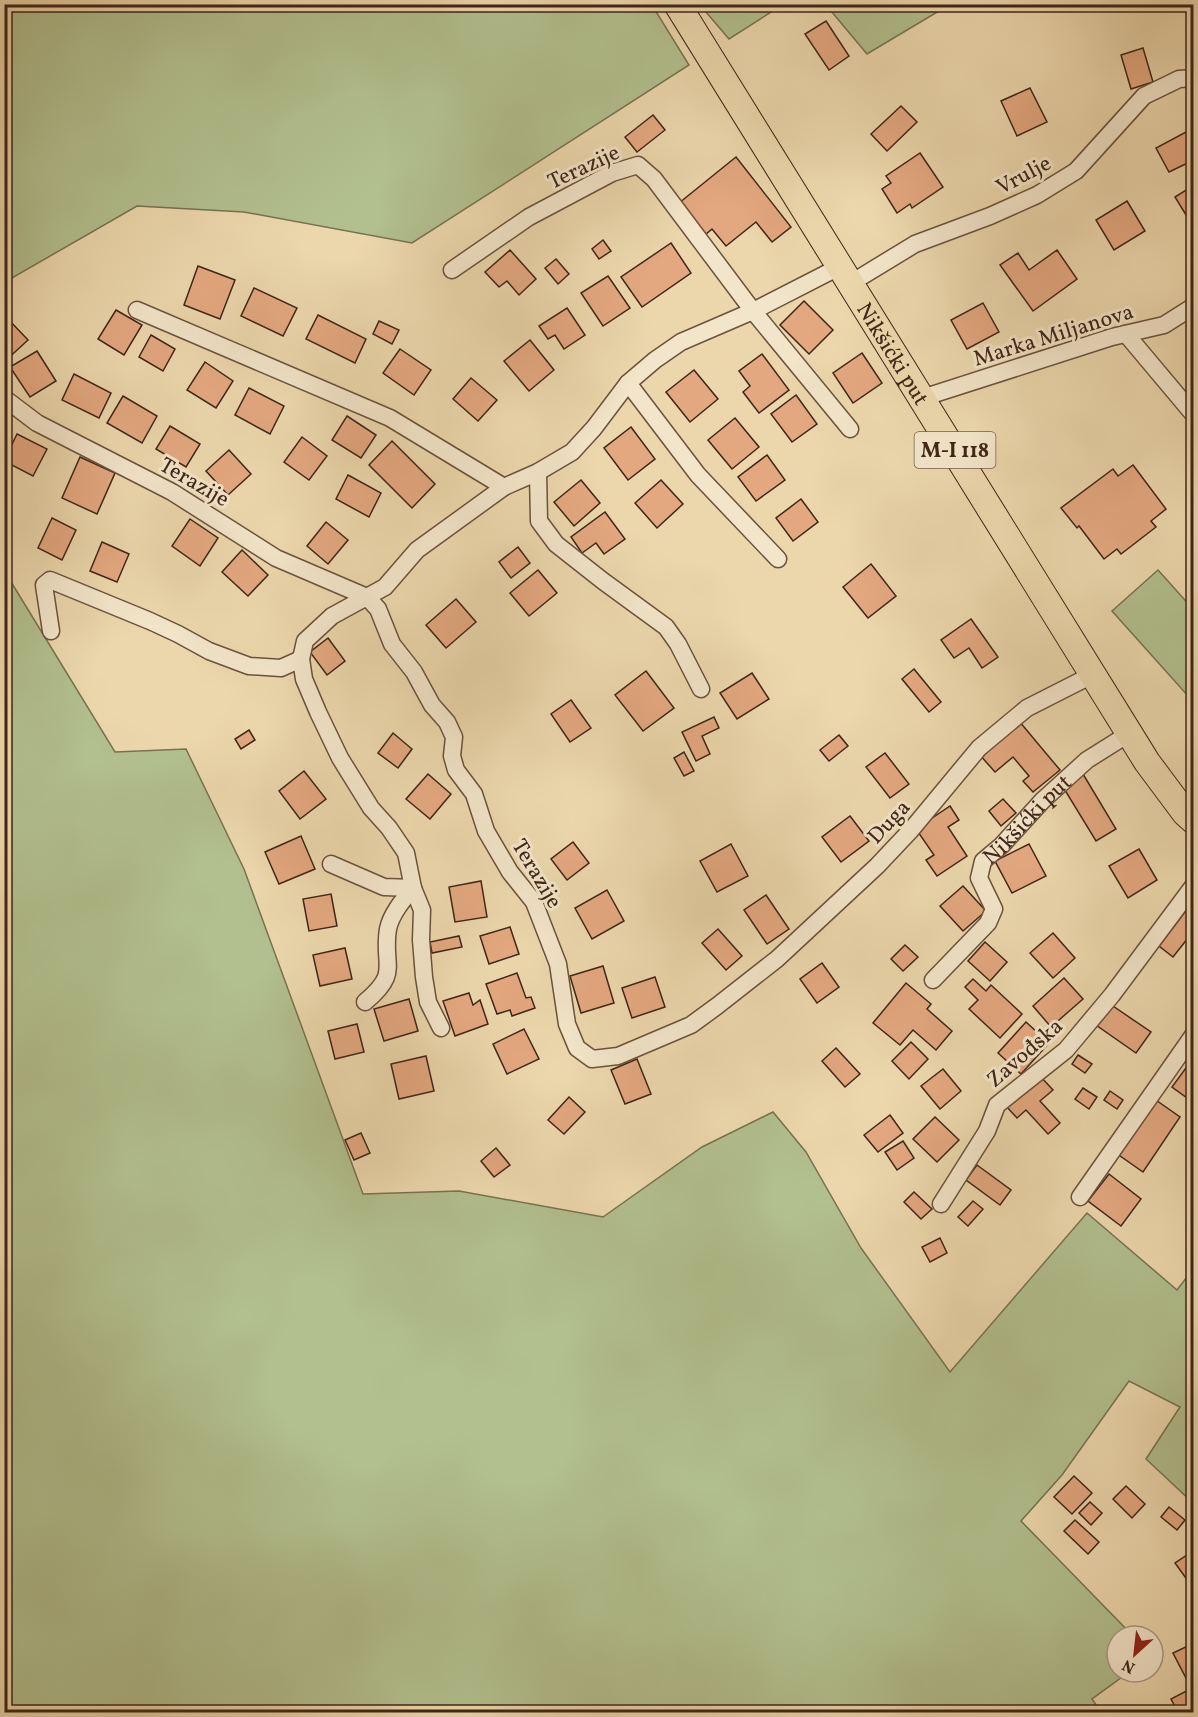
<svg xmlns="http://www.w3.org/2000/svg" width="1198" height="1717" font-family="Vollkorn,serif">
<style>
.green{fill:#b2bf8e;stroke:#787252;stroke-width:1.5}
.building{fill:#e4a880;stroke:#3f2517;stroke-width:1.5}
.lines{fill:none;stroke-linecap:round;stroke-linejoin:round}
.street-casing{stroke:#6a523c;stroke-width:19}
.primary-casing{stroke:#3f2517;stroke-width:28}
.street{stroke:#f3e5c9;stroke-width:16}
.primary{stroke:#ecd7ac;stroke-width:26}
.labels{text-anchor:middle;stroke-width:6;stroke-linejoin:round;paint-order:stroke}
.shield{fill:#f3e5c9;stroke:#755f4c;stroke-width:1.5}
.shield-label{font-size:21px;font-weight:bold;fill:#3f2517}
.street-label{font-size:22px;fill:#3f2517;stroke:#f3e5c9}
</style>
<rect width="100%" height="100%" fill="#ecd7ac"/>
<filter id="stains"><feTurbulence type="fractalNoise" baseFrequency=".00333" numOctaves="4"/><feColorMatrix values="0 0 0 0 .2 0 0 0 0 .09 0 0 0 0 .02 0 0 0 .5 -.17"/></filter>
<radialGradient id="worn" r=".72"><stop offset=".6" stop-color="#630" stop-opacity="0"/><stop offset="1" stop-color="#630" stop-opacity=".3"/></radialGradient>
<g class="green">
<path d="M5 4 652 5 689 65 412 243 244 212 137 206 5 282Z"/>
<path d="M700 5H782L729 39Z"/>
<path d="M826 5H949L867 54Z"/>
<path d="M1158 570 1193 609V691L1188 696 1112 611Z"/>
<path d="M5 572 115 752 186 749 244 869 363 1194 459 1191 603 1217 702 1147 773 1112 806 1152 861 1248 950 1372 1087 1213 1177 1290 1193 1269V1503L1146 1459 1180 1407 1129 1381 1062 1475 1021 1521 1133 1636H1117V1672H1129L1092 1699 1101 1712H5Z"/>
</g>
<g class="building">
<path d="M826 21 849 56 829 70 805 34Z"/>
<path d="M1143 48 1153 82 1131 89 1121 55Z"/>
<path d="M1030 88 1047 122 1017 136 1001 101Z"/>
<path d="M901 106 917 122 887 151 871 134Z"/>
<path d="M653 115 665 130 637 152 625 137Z"/>
<path d="M1186 132 1194 146V160L1169 172 1156 148Z"/>
<path d="M920 153 943 187 912 208 910 204 897 213 882 189 891 183 886 176Z"/>
<path d="M736 157 791 227 772 242 756 222 726 246 712 229 705 235 679 203Z"/>
<path d="M1194 185V228L1175 197Z"/>
<path d="M1127 201 1145 231 1114 250 1096 220Z"/>
<path d="M603 240 611 251 599 259 592 249Z"/>
<path d="M671 243 691 273 642 307 621 277Z"/>
<path d="M510 250 536 279 519 295 507 281 499 287 485 272Z"/>
<path d="M1057 250 1077 279 1033 311 1000 265 1018 253 1029 270Z"/>
<path d="M556 259 569 274 558 284 545 268Z"/>
<path d="M198 266 235 280 220 319 184 305Z"/>
<path d="M608 276 630 308 603 326 581 293Z"/>
<path d="M254 288 297 308 283 336 241 316Z"/>
<path d="M804 301 833 330 809 354 780 325Z"/>
<path d="M983 303 999 332 967 349 951 320Z"/>
<path d="M567 308 585 335 564 349 555 335 548 339 539 326Z"/>
<path d="M116 310 142 325 124 355 98 339Z"/>
<path d="M318 315 366 339 355 363 306 339Z"/>
<path d="M8 319 28 340 4 362V322Z"/>
<path d="M379 321 399 330 392 344 373 334Z"/>
<path d="M151 335 175 349 163 371 139 357Z"/>
<path d="M530 340 554 370 529 391 504 361Z"/>
<path d="M400 349 431 370 414 395 383 373Z"/>
<path d="M37 351 56 381 30 397 10 367Z"/>
<path d="M862 353 882 383 853 403 833 373Z"/>
<path d="M762 354 789 390 759 413 743 392 750 386 739 371Z"/>
<path d="M205 362 233 381 216 408 187 390Z"/>
<path d="M694 370 718 399 690 422 666 392Z"/>
<path d="M74 374 111 393 99 418 62 400Z"/>
<path d="M471 378 497 400 478 421 453 399Z"/>
<path d="M249 388 284 406 270 434 235 415Z"/>
<path d="M796 395 817 424 792 442 771 414Z"/>
<path d="M123 396 157 416 142 443 107 423Z"/>
<path d="M347 416 376 435 361 458 332 440Z"/>
<path d="M735 418 759 447 732 469 708 440Z"/>
<path d="M170 426 200 444 186 467 156 449Z"/>
<path d="M631 427 655 459 628 480 604 448Z"/>
<path d="M17 434 47 449 33 476 4 461Z"/>
<path d="M302 437 327 456 309 480 284 462Z"/>
<path d="M392 441 435 484 412 508 369 465Z"/>
<path d="M229 450 251 474 228 495 206 471Z"/>
<path d="M767 455 785 480 756 501 738 477Z"/>
<path d="M80 457 115 473 97 514 62 498Z"/>
<path d="M1133 465 1166 509 1151 521 1156 527 1121 554 1117 549 1104 559 1079 526 1077 528 1061 508 1113 469 1118 476Z"/>
<path d="M348 475 381 493 369 517 336 499Z"/>
<path d="M581 480 600 503 574 526 554 502Z"/>
<path d="M661 480 683 504 657 528 635 503Z"/>
<path d="M801 499 818 522 793 541 776 518Z"/>
<path d="M605 512 625 539 604 554 596 543 582 553 571 537Z"/>
<path d="M52 518 76 530 62 560 38 548Z"/>
<path d="M190 519 218 538 200 566 172 546Z"/>
<path d="M326 522 348 540 328 564 307 546Z"/>
<path d="M102 542 129 554 117 582 90 571Z"/>
<path d="M518 547 530 563 511 578 499 562Z"/>
<path d="M242 550 268 575 248 596 222 572Z"/>
<path d="M871 564 896 596 868 618 843 587Z"/>
<path d="M538 570 557 593 529 616 510 593Z"/>
<path d="M456 599 476 622 446 648 426 625Z"/>
<path d="M971 619 998 657 982 668 969 648 954 658 941 640Z"/>
<path d="M328 638 345 661 327 675 310 652Z"/>
<path d="M914 669 941 702 929 712 902 679Z"/>
<path d="M646 671 674 708 643 731 615 695Z"/>
<path d="M752 673 769 699 737 719 720 693Z"/>
<path d="M571 700 591 728 570 742 551 714Z"/>
<path d="M714 717 719 728 702 736 710 754 696 761 682 732Z"/>
<path d="M1019 721 1060 770 1033 792 1023 781 1029 776 1013 757 995 772 979 754Z"/>
<path d="M249 730 255 740 241 749 235 739Z"/>
<path d="M393 733 412 749 398 768 378 753Z"/>
<path d="M839 735 848 746 829 761 820 750Z"/>
<path d="M684 752 694 771 684 776 674 758Z"/>
<path d="M885 753 909 784 890 798 866 767Z"/>
<path d="M304 771 326 799 300 819 279 791Z"/>
<path d="M428 774 451 794 430 819 406 799Z"/>
<path d="M1083 774 1116 829 1096 841 1063 787Z"/>
<path d="M1003 799 1016 813 1001 826 989 811Z"/>
<path d="M950 806 959 820 948 827 967 856 937 876 926 860 934 855 916 829Z"/>
<path d="M850 816 869 841 841 862 822 837Z"/>
<path d="M301 836 315 869 279 884 265 852Z"/>
<path d="M573 842 589 863 567 880 551 859Z"/>
<path d="M731 844 748 876 717 892 700 861Z"/>
<path d="M1029 844 1046 876 1012 893 995 861Z"/>
<path d="M1139 849 1157 880 1128 898 1109 866Z"/>
<path d="M481 881 487 917 455 922 449 887Z"/>
<path d="M963 886 986 911 963 931 940 906Z"/>
<path d="M607 890 624 921 592 939 575 908Z"/>
<path d="M331 894 337 926 309 931 303 899Z"/>
<path d="M766 895 789 929 767 944 744 910Z"/>
<path d="M1191 904 1194 906V935L1192 933 1173 957 1159 946Z"/>
<path d="M510 927 519 954 489 964 480 936Z"/>
<path d="M718 929 742 956 726 970 702 943Z"/>
<path d="M1053 933 1075 958 1053 978 1030 953Z"/>
<path d="M459 936 462 947 432 953 430 942Z"/>
<path d="M985 942 1007 962 990 981 968 961Z"/>
<path d="M905 945 918 957 903 971 891 959Z"/>
<path d="M345 948 352 979 320 986 313 955Z"/>
<path d="M822 963 839 987 817 1003 800 979Z"/>
<path d="M603 966 614 1003 581 1013 570 976Z"/>
<path d="M517 973 526 998 531 997 535 1008 512 1016 510 1010 497 1014 486 984Z"/>
<path d="M655 977 665 1007 632 1018 622 988Z"/>
<path d="M1064 978 1083 999 1051 1027 1033 1006Z"/>
<path d="M973 979 986 991 991 985 1022 1014 1000 1038 969 1009 978 1000 965 987Z"/>
<path d="M906 983 931 1004 927 1009 952 1031 936 1050 913 1030 900 1045 873 1023Z"/>
<path d="M469 993 473 1005 480 1000 488 1024 455 1036 443 1001Z"/>
<path d="M409 999 418 1031 384 1041 374 1009Z"/>
<path d="M1110 1004 1151 1032 1136 1053 1096 1025Z"/>
<path d="M1026 1022 1049 1043 1021 1074 998 1053Z"/>
<path d="M357 1024 364 1052 335 1059 328 1031Z"/>
<path d="M524 1029 539 1059 507 1074 493 1044Z"/>
<path d="M911 1042 928 1059 909 1079 892 1061Z"/>
<path d="M836 1048 860 1074 845 1087 822 1061Z"/>
<path d="M1078 1055 1092 1064 1085 1073 1072 1064Z"/>
<path d="M426 1056 434 1091 399 1099 391 1064Z"/>
<path d="M637 1059 651 1094 625 1104 611 1070Z"/>
<path d="M1191 1061 1194 1063V1103L1172 1087Z"/>
<path d="M943 1069 961 1091 940 1109 921 1086Z"/>
<path d="M1040 1076 1053 1090 1040 1101 1060 1123 1048 1134 1026 1110 1017 1118 1006 1106Z"/>
<path d="M1083 1088 1097 1097 1089 1109 1075 1099Z"/>
<path d="M1110 1091 1123 1100 1117 1109 1104 1100Z"/>
<path d="M569 1097 585 1112 564 1134 548 1120Z"/>
<path d="M1153 1098 1180 1117 1143 1172 1116 1153Z"/>
<path d="M890 1115 903 1133 878 1152 864 1135Z"/>
<path d="M935 1117 959 1140 937 1162 913 1139Z"/>
<path d="M361 1133 370 1153 354 1160 345 1140Z"/>
<path d="M903 1141 914 1158 897 1170 885 1152Z"/>
<path d="M496 1148 510 1165 494 1177 481 1161Z"/>
<path d="M977 1165 1011 1190 1000 1205 966 1180Z"/>
<path d="M1109 1174 1141 1199 1121 1226 1088 1201Z"/>
<path d="M914 1192 932 1209 921 1219 904 1202Z"/>
<path d="M973 1201 983 1209 968 1226 958 1217Z"/>
<path d="M940 1238 947 1253 930 1262 922 1247Z"/>
<path d="M1074 1476 1092 1493 1072 1514 1054 1497Z"/>
<path d="M1126 1486 1145 1504 1132 1518 1113 1499Z"/>
<path d="M1090 1502 1102 1513 1091 1525 1079 1513Z"/>
<path d="M1169 1507 1185 1520 1177 1530 1161 1517Z"/>
<path d="M1075 1520 1099 1542 1088 1554 1064 1531Z"/>
<path d="M1187 1555 1194 1564V1577L1188 1581 1175 1563Z"/>
<path d="M1194 1643V1677L1187 1680 1173 1653Z"/>
<path d="M1194 1687V1712H1178L1171 1699Z"/>
</g>
<g class="lines">
<g class="street-casing">
<g id="street">
<path d="M452 270 529 217 612 173 638 165 654 179 753 311 850 429"/>
<path d="M851 283 915 244 990 216 1037 195 1076 171 1144 96 1179 79 1194 78"/>
<path d="M137 310 390 418 504 487"/>
<path d="M1126 334 1194 415"/>
<path d="M628 383 698 475 778 559"/>
<path d="M4 398 37 423 172 492 276 558 367 597 378 609 392 644 414 672 432 705 447 722 454 737 452 756 456 770 474 794 486 831 510 872 534 902 558 964 567 1024 577 1048 592 1059 618 1056 691 1025 717 1006 777 959 877 866 911 830 979 748 1027 708 1094 674"/>
<path d="M922 398 1112 337 1164 325 1194 306"/>
<path d="M538 472 539 521 556 544 603 581 666 627 678 644 701 689"/>
<path d="M51 631 44 585 50 580 150 621 178 634 209 651 249 666 281 668 301 659"/>
<path d="M331 864 384 887 413 888"/>
<path id="s1" d="M933 980 988 923 994 909 979 878 983 861 1002 845 1043 800 1087 760 1130 733"/>
<path d="M365 1002C401 972 382 966 388 929 391 914 403 900 413 888"/>
<path d="M441 1028 428 1002 424 977 421 940 422 910 413 888 406 853 389 828 371 808 340 758 318 712 304 679 301 659 305 641 332 616 385 587 417 550 504 487 538 472 572 452 594 428 628 383 655 360 681 342 753 311 841 266"/>
<path d="M1080 1197 1194 1034"/>
<path d="M941 1204 987 1131 997 1105 1066 1050 1112 995 1194 885"/>
</g>
</g>
<g class="primary-casing">
<g id="primary">
<path id="s2" d="M677 4 1147 762 1185 813 1194 821"/>
</g>
</g>
<use href="#street" class="street"/>
<use href="#primary" class="primary"/>
</g>
<g class="labels">
<rect class="shield" x="914.5" y="432" width="81" height="36" rx="4.5"/>
<g class="shield-label">
<text x="955" y="457">M-I 118</text>
</g>
<g class="street-label">
<text transform="translate(583 166) rotate(-25)" y="8">Terazije</text>
<text transform="translate(1023 174) rotate(-28)" y="8">Vrulje</text>
<text transform="translate(1053 334) rotate(-17)" y="8">Marka Miljanova</text>
<text dy="8" stroke="none"><textPath href="#s2" startOffset="411">Nikšićki put</textPath></text>
<text transform="translate(195 481) rotate(30)" y="8">Terazije</text>
<text dy="8" stroke="none"><textPath href="#s1" startOffset="207">Nikšićki put</textPath></text>
<text transform="translate(888 821) rotate(-47)" y="8">Duga</text>
<text transform="translate(538 873) rotate(59)" y="8">Terazije</text>
<text transform="translate(1024 1052) rotate(-41)" y="8">Zavođska</text>
</g>
</g>
<rect width="1198" height="1717" fill="none" stroke="#ecd7ac" stroke-width="24"/>
<rect x="6" y="6" width="1186" height="1705" fill="none" stroke="#3f2517" stroke-width="3"/>
<rect x="12" y="12" width="1174" height="1693" fill="none" stroke="#3f2517" stroke-width="1.5"/>
<g transform="translate(1135 1654) rotate(207)"><circle r="28" fill="#f3e5c9" stroke="#ab9882" stroke-width="1.5"/>
<path d="M0-4.5L10 22L0 15L-10 22Z" fill="#8f2418"/>
<text y="-9" font-size="16" font-weight="bold" text-anchor="middle" fill="#3f2517">N</text>
</g>
<rect width="100%" height="100%" filter="url(#stains)"/>
<rect width="100%" height="100%" fill="url(#worn)"/>
</svg>
